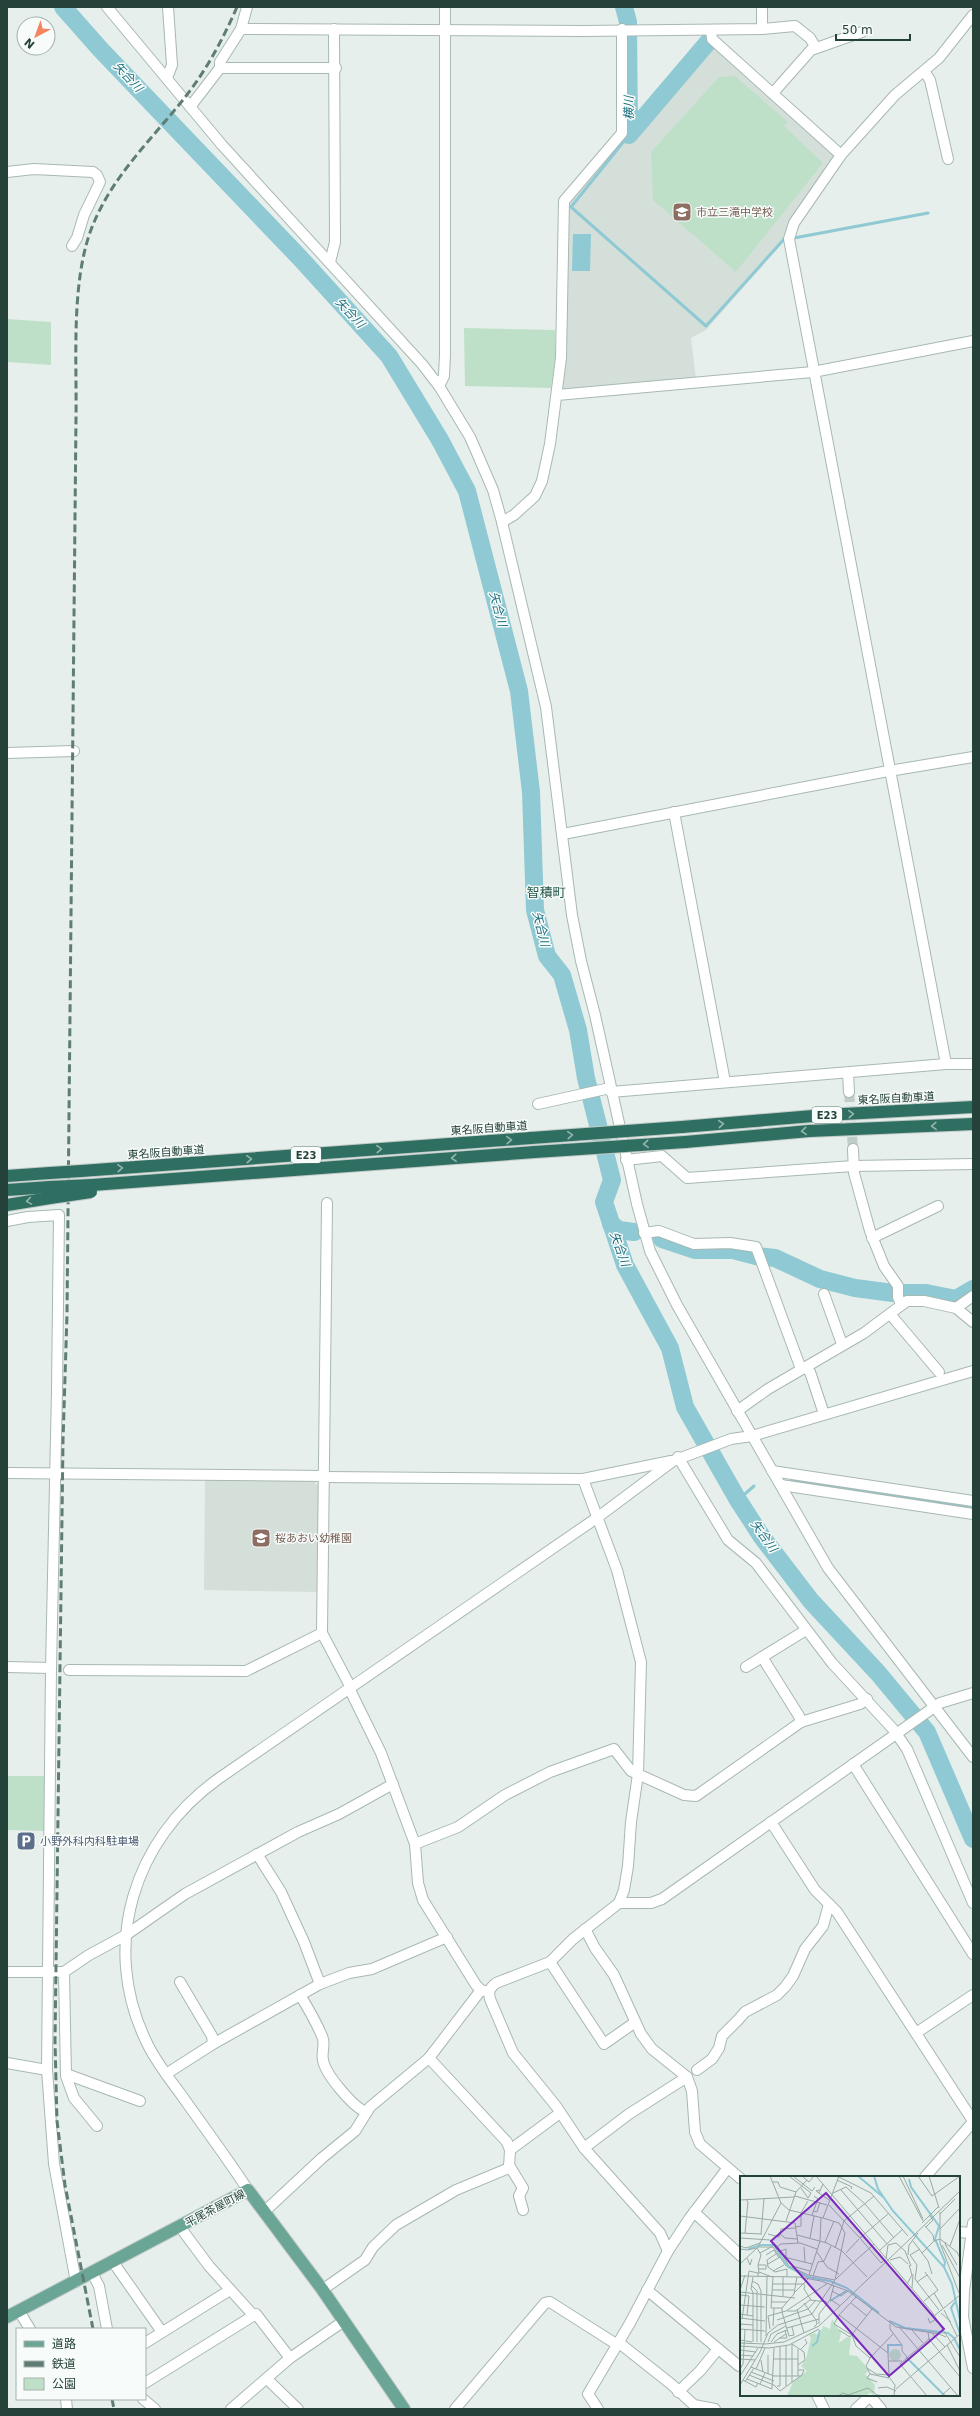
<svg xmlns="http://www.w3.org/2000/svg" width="980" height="2416" font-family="'DejaVu Sans','Noto Sans JP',sans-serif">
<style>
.built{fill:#d4dfda}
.green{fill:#bfe0c8}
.water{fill:#8ec9d4}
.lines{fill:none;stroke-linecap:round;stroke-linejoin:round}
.stream{stroke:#8ec9d4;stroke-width:3}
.river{stroke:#8ec9d4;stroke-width:18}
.minor-tunnel{stroke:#bfccc8;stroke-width:10;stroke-dasharray:10 5;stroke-linecap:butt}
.minor-casing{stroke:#a8b8b2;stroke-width:12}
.major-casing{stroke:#c2cac8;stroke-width:14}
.highway-casing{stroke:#c2cac8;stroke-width:14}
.minor{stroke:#fff;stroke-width:10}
.major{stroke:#6aa596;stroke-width:12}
.highway{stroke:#2f6f62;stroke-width:12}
.rail{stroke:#5f7d75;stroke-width:3;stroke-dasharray:8 4;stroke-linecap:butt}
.highway-bridge-casing{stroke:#c2cac8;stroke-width:14;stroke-linecap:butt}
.highway-bridge{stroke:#2f6f62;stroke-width:12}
.oneway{stroke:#93b5ae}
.labels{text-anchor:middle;stroke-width:3;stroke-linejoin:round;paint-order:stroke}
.shield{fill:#f7fbf9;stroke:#637a73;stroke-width:1}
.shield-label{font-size:10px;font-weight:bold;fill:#24423a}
.education-label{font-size:11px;fill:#785e54;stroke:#f7fbf9;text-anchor:start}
.street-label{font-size:11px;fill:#24423a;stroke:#f7fbf9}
.service-label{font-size:11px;fill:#4e5e75;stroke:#f7fbf9;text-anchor:start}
.water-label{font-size:12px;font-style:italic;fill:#1c6f80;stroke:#f7fbf9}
.quarter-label{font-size:13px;fill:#1f5548;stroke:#f7fbf9}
.inset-river{fill:none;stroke:#8ec9d4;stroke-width:2}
.inset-road{fill:none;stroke:#98aaa4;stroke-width:1}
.view{fill:#7b2cbf;fill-opacity:0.15;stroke:#7b2cbf;stroke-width:2}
.inset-edge{fill:none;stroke:#24423a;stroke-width:2}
</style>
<rect width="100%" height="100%" fill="#e6efeb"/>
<g class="built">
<path d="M714 45 837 155 786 239 706 330 691 338 696 379 563 390 566 359 567 204 626 136 635 138Z"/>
<path d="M205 1480H312L320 1487 317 1592 204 1590Z"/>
</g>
<g class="green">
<path d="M735 76 788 122 784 126 823 163 736 272 653 200 651 152 719 77Z"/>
<path d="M7 319 51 322V365L7 362Z"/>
<path d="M464 328 555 330V361L551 388 465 386Z"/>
<path d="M7 1776H45V1831L7 1830Z"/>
</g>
<path class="water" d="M573 234H591L590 271H572Z"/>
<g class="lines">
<g class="stream">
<path d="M629 135 571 207 706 326 785 238"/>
<path d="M794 238 928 213"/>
<path d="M792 1481 973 1507"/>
<path d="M738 1500 754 1486"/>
</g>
<g class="river">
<path d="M63 7 101 50 301 259 389 356 440 440 467 491 519 691 531 792 535 910 547 956 562 975 578 1030 586 1078 612 1180 604 1202 625 1265 670 1348 685 1407 738 1500 762 1537 811 1601 878 1673 927 1732 973 1839"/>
<path d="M624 7 628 22 629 135 709 41"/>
<path d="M611 1224 619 1230 634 1232"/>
<path d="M662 1239 695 1250H733L756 1256 775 1258 820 1279 855 1288 893 1293H926L956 1299 973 1289"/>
</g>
<path class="minor-tunnel" d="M849 1092 853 1149"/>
<g class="minor-casing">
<g id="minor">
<path d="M107 7 222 145 422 364 439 386 470 437 493 490 502 522 546 707 572 915 581 961 595 1015 637 1204 650 1251 677 1305 828 1568 973 1757"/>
<path d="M241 29 247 7"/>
<path d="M762 29 795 26 810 38 816 48"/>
<path d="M711 30 712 39 841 155"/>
<path d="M220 68H336"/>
<path d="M924 71 930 80 948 159"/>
<path d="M167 78 172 65 168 7"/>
<path d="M773 93 811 50 862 32"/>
<path d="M190 107 220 68V62L241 29 583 31 762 29V7"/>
<path d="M7 172 34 169 93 172 97 175 100 182 84 215 77 238 72 246"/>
<path d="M330 262 335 242 334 29"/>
<path d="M439 386 444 376 445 354V7"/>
<path d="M557 395 813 372 973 341"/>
<path d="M502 522 514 515 535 496 542 481 550 444 561 358 564 201 622 133V29"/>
<path d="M7 753 74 751"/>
<path d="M674 812 725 1082"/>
<path d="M563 834 883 772 973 757"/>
<path d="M946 1064H973"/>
<path d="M848 1073 849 1092"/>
<path d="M611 1092 946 1064 789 239 794 223 841 155 895 95 939 58 973 15"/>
<path d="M538 1104 610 1088"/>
<path d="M853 1149 854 1173 870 1231 884 1266 898 1286V1297L901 1304"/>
<path d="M626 1160 662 1156 687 1178 853 1166 973 1164"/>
<path d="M327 1203 322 1633 350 1686"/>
<path d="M7 1221 28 1217 59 1215 57 1391 51 1668"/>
<path d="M644 1233 659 1231 694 1244 730 1243 756 1247 801 1369"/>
<path d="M872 1238 938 1206"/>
<path d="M824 1294 842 1344"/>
<path d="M956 1308 973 1296"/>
<path d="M890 1314 939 1372"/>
<path d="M805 1367 810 1372 824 1414"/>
<path d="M737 1411 768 1389 864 1333 907 1301H924L956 1308 973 1322"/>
<path d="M678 1457 728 1540 756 1563 832 1663 893 1729 907 1749 973 1903"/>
<path d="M772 1471 973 1501"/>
<path d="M7 1473 323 1476"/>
<path d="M323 1477 583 1479 671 1461"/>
<path d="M583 1479 617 1570 641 1662 638 1774 631 1822 628 1866 624 1890 619 1903"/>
<path d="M781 1485 973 1514"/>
<path d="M762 1657 799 1716 801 1722"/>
<path d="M7 1667 51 1668 47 2070 54 2164 76 2282"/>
<path d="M746 1667 806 1630"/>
<path d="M69 1670 246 1671 322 1633"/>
<path d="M349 1688 381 1753 415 1844 418 1883 423 1900 476 1985 481 1990 489 1992"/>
<path d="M853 1764 973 1954"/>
<path d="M771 1822 815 1890 837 1912 973 2121"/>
<path d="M415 1844 458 1827 505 1795 550 1772 614 1749 631 1771 684 1795 696 1796 801 1722 860 1704 867 1699"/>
<path d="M257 1854 281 1892 304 1942 320 1984"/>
<path d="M585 1929 595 1948 614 1975 641 2034 652 2049 687 2077 692 2091 695 2132 700 2144 741 2179"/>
<path d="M550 1962 604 2044 634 2023"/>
<path d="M7 1972H64L89 1955 126 1935 185 1894 298 1832 339 1814 393 1784"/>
<path d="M64 1972 66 2076 74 2098 97 2126"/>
<path d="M180 1982 212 2036 213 2044"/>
<path d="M300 1995C308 2008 316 2022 322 2036 326 2045 321 2052 323 2060 325 2074 353 2107 366 2112"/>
<path d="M916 2033 973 1995"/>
<path d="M7 2063 47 2070"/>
<path d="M697 2070 712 2059 719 2048 722 2036 738 2020 745 2012 777 1995 785 1987 793 1976 805 1949 823 1926 829 1904"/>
<path d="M66 2074 140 2101"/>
<path d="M166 2074 213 2044 320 1984 349 1973 372 1969 447 1937"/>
<path d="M584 2148 629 2114 687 2077"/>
<path d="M510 2150 560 2113"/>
<path d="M509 2165 523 2188 519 2196 523 2210"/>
<path d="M925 2177 973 2122"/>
<path d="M248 2190C227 2158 204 2127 182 2096 169 2078 155 2061 146 2041 100 1945 134 1839 218 1779L598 1517 673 1461 731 1439 752 1436 973 1371"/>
<path d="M265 2211 322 2158 355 2131 370 2107 429 2058 481 1990"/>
<path d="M694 2212 741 2256"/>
<path d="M973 2223 964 2291 963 2317 973 2368"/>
<path d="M180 2227 209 2266 254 2316"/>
<path d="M959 2232 971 2233"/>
<path d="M668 2251 660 2233 584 2148 556 2106 513 2053 490 1999C488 1991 490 1988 496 1983L550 1962 573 1939 619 1903H651L662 1899 940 1703 973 1693"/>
<path d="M113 2262 162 2332"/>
<path d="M92 2273 99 2286 107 2329"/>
<path d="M322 2290 365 2260 373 2247 396 2225 456 2190 509 2168 510 2150 507 2142 429 2058"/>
<path d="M647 2290 739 2366"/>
<path d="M19 2311 30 2329"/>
<path d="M618 2342 671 2384 694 2405 715 2409"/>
<path d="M145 2343 230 2290"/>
<path d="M267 2379 298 2409"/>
<path d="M145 2383 256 2314 290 2358"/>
<path d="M678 2392 700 2371 718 2349"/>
<path d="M817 2395 824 2409"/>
<path d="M66 2399 67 2409"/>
<path d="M143 2399 155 2409"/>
<path d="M231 2409 290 2358 344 2321"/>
<path d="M455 2409 545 2303 550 2302 616 2344"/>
<path d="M598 2409 588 2394 630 2323 668 2251 689 2219 727 2169"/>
<path d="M856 2409 870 2396 881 2409"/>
</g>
</g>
<g class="major-casing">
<path id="major" d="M7 2317 248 2190 322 2289 404 2409"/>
</g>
<g class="highway-casing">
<g id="highway">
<path d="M682 1127 825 1115 973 1107"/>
<path d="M685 1142 809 1131 973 1124"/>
<path d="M81 1171 531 1138"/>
<path d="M7 1176 50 1173"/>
<path d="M92 1185 535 1152"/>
<path d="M7 1190 50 1187"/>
<path d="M7 1205 50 1198"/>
</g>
</g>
<use href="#minor" class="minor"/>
<use href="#major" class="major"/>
<use href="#highway" class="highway"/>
<g class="rail">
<path d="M93 2329 65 2185 57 2121 55 2041 63 1441 67 1314 76 418C77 358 70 275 95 220 116 172 154 137 186 96 207 69 223 39 237 7"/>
<path d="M112 2399 114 2409"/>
</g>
<g class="highway-bridge-casing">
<g id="highway-bridge">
<path d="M531 1138 682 1127"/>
<path d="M535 1152 685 1142"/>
<path d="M50 1173 81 1171"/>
<path d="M50 1187 92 1185"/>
<path d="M50 1198 91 1192"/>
</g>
</g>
<use href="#highway-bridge" class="highway-bridge"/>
</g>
<defs><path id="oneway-chevron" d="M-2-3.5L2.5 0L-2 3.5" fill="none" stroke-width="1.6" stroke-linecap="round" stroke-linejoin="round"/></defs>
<g class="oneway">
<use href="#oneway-chevron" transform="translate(851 1114) rotate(-3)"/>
<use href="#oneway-chevron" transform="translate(721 1124) rotate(-5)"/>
<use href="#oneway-chevron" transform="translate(934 1126) rotate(178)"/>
<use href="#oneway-chevron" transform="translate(804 1131) rotate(175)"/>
<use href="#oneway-chevron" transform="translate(570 1135) rotate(-4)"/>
<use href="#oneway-chevron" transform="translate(509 1140) rotate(-4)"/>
<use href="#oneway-chevron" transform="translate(646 1144) rotate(176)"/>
<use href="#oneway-chevron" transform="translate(379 1149) rotate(-4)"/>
<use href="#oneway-chevron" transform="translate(454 1158) rotate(176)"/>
<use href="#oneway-chevron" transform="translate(249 1159) rotate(-4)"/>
<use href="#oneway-chevron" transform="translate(120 1168) rotate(-4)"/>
<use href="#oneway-chevron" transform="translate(29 1201) rotate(171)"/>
</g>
<defs>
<g id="school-square" transform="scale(1)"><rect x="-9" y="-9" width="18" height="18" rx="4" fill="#8d6e63" stroke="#f7fbf9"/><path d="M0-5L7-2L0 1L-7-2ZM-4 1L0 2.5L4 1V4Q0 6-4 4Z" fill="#fff"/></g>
<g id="parking-square" transform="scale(1)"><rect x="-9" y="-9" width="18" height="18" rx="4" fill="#5c6f8a" stroke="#f7fbf9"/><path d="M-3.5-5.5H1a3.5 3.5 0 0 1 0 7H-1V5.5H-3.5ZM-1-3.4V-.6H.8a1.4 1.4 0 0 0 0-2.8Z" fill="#fff"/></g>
</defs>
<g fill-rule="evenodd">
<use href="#school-square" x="682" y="212"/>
<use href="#school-square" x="261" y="1538"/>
<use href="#parking-square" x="26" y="1841"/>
</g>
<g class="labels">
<g class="shield">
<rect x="812" y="1107" width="30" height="16" rx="3"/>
<rect x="291" y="1147" width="30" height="16" rx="3"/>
</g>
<g class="shield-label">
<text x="827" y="1119">E23</text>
<text x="306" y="1159">E23</text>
</g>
<g class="education-label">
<text x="696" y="216">市立三滝中学校</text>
<text x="275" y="1542">桜あおい幼稚園</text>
</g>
<g class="street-label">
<text transform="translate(896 1098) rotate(-3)" y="4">東名阪自動車道</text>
<text transform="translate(489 1128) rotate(-4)" y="4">東名阪自動車道</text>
<text transform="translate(166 1152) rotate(-4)" y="4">東名阪自動車道</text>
<text transform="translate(215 2208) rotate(-28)" y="4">平尾茶屋町線</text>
</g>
<g class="service-label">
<text x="40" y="1845">小野外科内科駐車場</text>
</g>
<g class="water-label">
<text transform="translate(128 77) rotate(47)" y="4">矢合川</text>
<text transform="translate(629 108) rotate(-90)" y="4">横川</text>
<text transform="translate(350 313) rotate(47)" y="4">矢合川</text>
<text transform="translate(498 609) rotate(75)" y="4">矢合川</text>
<text transform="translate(541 929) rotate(76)" y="4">矢合川</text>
<text transform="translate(620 1249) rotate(70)" y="4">矢合川</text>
<text transform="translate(764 1536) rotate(54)" y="4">矢合川</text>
</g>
<g class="quarter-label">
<text x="546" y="897">智積町</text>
</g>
</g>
<g transform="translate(740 2176)">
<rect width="220" height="220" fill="#e6efeb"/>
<path d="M92 143 101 157 99 167 107 161 111 162 109 179 117 180 125 189 128 195 125 198 135 209 134 219 130 217 125 220H47L53 206 67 195 61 190 66 183 71 162 69 159 74 157 80 159 83 150 90 153ZM149 179a6 6 0 1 1 12 0a6 6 0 1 1-12 0Z" fill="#bfe0c8"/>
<path class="inset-river" d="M118 0 143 21M134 0 138 13 153 35 204 91 212 108 220 144M169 3 171 11 199 50 195 63 205 86 204 91M8 73 21 69H34L48 91 68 101 90 105 107 112 139 137M90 125 106 115M215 126 211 132 220 158M149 145 165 152 208 157 214 162 220 174M72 170 77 166 80 154M148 177V169H161M166 181 205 220"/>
<path class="inset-road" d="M30 0 41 27M49 0 71 17 68 22 61 12M53 0 72 15 75 11M62 0 69 6 74 0M76 0 192 136 220 181M159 0 183 45M163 0 183 43M178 0 192 20 220 0M189 0 199 32M99 1 131 17 168 60M97 4 112 11 111 13M33 6H38L40 11 56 16M80 14 76 15 79 17 83 8M101 14 147 68M79 17 89 24M93 17 106 11 125 28M55 20 87 29M0 24 54 21M125 28 154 62M89 29 120 62 149 37M73 35 77 36 80 26M200 36V67L219 117M61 37 68 25M200 38 215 23M72 39 78 23 74 20M0 40 55 47 58 67M46 45 56 16 67 4M182 47 199 30M185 50 193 59 194 65M55 51 61 50V37M186 51 193 44 189 39M200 53 220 32M0 57 22 58M5 57 8 26 6 23M39 57 45 62 57 63M21 58 24 22M28 58 39 61 41 53 55 52M57 59 87 67 102 75M0 62 30 64 38 71 49 90 68 99 95 104M70 62 74 40M120 62 141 87 145 83M80 65 81 42M173 65 188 85 192 98M85 66 94 45M206 66 205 68 217 89M202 69 220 102M0 70 6 72 20 67M210 70 220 43M18 71H33L46 90M64 71 65 86M17 72 21 79 18 89 19 98M35 72 41 68 60 67 77 73M95 72 104 45 134 20M0 73 8 74 16 72M180 73 170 79 177 89 175 103 199 134M41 75 46 73V81M102 75 127 101M139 75 163 53M77 76 87 91 99 98M20 77 33 70M106 77 119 63M182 77 194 65 200 63 217 76 220 82M36 78 27 84 28 91 35 96 47 93V101M26 79 34 74 39 82M168 79 169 69 178 57M44 81 72 88M7 82 10 89 12 83M146 83 148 69 156 67 165 75 171 90M150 84 160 81 168 88M114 86 134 68M0 88 18 71 41 27 49 34 83 42 99 0M28 88 40 81M18 89H26V93H18M52 90 70 95M33 95 44 89M19 96 32 101M69 99 80 65M0 100 59 101 81 105 108 115 156 151 199 158 206 161M73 100 78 86 84 85 91 70M13 101 11 113 13 116V166M33 101 31 132H42M96 103 114 86M12 105 18 108 21 115V166M177 106 187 99M32 108H65M167 108 172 99 169 89M11 109 17 115V166M65 109 64 113 71 124M172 112 173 98M0 114 5 99M32 114H54M92 115 101 120 108 115M0 116 55 122M54 117 68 103M194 117 203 132M43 120V101M116 121 99 139 148 177 149 201 155 209 154 220M90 123 100 130M0 125 1 119 9 120 7 139M184 125 198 114 185 96M31 126H47M64 127 76 144 77 148 74 151M111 127 127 140M0 129 25 131M57 133 64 157M204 134 217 160M47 135H56L70 124 87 126M42 136V132L54 118 57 101M42 136 49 160 54 159 52 151M201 137 211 146M0 138 13 140M99 139 94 148 112 159M194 140 220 119M0 142 25 145M188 142 190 147 196 143M2 143 9 95 18 97V101M37 144 68 133 76 124M79 148V138L90 124 94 109M150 148V153L162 169V175L167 181M33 150 34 132M47 152 79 143M160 152 218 220M0 153 25 155M0 153 1 148 13 149M30 153 28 140 46 135 88 107M99 154 110 161 132 133M172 154 183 167M191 156 205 171M112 159 116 170 130 182 153 158M26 160 27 101M39 162H47L45 154M189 163 220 201M0 164 12 166M28 166 31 158 46 150M31 166 37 158 47 154M34 166 46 158M0 167 25 168 44 166 79 150 220 15M52 168V206M52 168 64 176 65 184 58 189M207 169 220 195M0 170 29 172 49 169 79 153M46 170V210M58 173V200M0 174 16 176M60 174 67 167 65 163M0 179 13 180M28 179V198M130 182 126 190 130 198 149 202M0 183 15 184M34 183H58M21 184 23 196M149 185H162M11 191 34 200H61M127 192 136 198 149 199M0 193 3 188 5 153M16 193 25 172M11 196 34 205M130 198 127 202 137 206M9 199 34 209M0 200 18 172M7 203 32 213 34 172M3 204 16 211 18 207M5 206 14 192M20 208 25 197M0 209 20 176 28 157 38 149 72 138 95 104 105 57 99 47 83 42M34 209 40 215 62 199 64 194H58M37 210H40V171M138 212 147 211 156 215M156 213 220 158M98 220 103 217 108 219 128 212 137 219 144 220M187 220 160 188 189 163 188 156M201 220 211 211"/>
<path class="view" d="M86 17 204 153 149 200 31 65Z"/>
<rect width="220" height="220" class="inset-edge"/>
</g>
<rect width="980" height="2416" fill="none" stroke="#24423a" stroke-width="16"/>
<rect x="16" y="2328" width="130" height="72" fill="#f7fbf9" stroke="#a3b1ad"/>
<rect x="24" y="2341" width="20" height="6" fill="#6aa596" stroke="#a3b1ad"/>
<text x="52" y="2348" font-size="12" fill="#24423a">道路</text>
<rect x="24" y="2361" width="20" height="6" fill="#5f7d75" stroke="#a3b1ad"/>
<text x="52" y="2368" font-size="12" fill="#24423a">鉄道</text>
<rect x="24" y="2378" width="20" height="12" fill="#bfe0c8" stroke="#a3b1ad"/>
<text x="52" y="2388" font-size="12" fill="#24423a">公園</text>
<g transform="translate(36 36) rotate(221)"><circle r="19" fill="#f7fbf9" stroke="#a3b1ad"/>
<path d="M0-3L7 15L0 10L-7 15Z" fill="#f4845f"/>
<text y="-6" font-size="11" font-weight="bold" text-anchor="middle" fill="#24423a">N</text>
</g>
<path d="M836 34v6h74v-6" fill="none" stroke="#24423a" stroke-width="2"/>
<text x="842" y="34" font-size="12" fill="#24423a" stroke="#f7fbf9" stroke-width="3" paint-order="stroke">50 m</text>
</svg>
